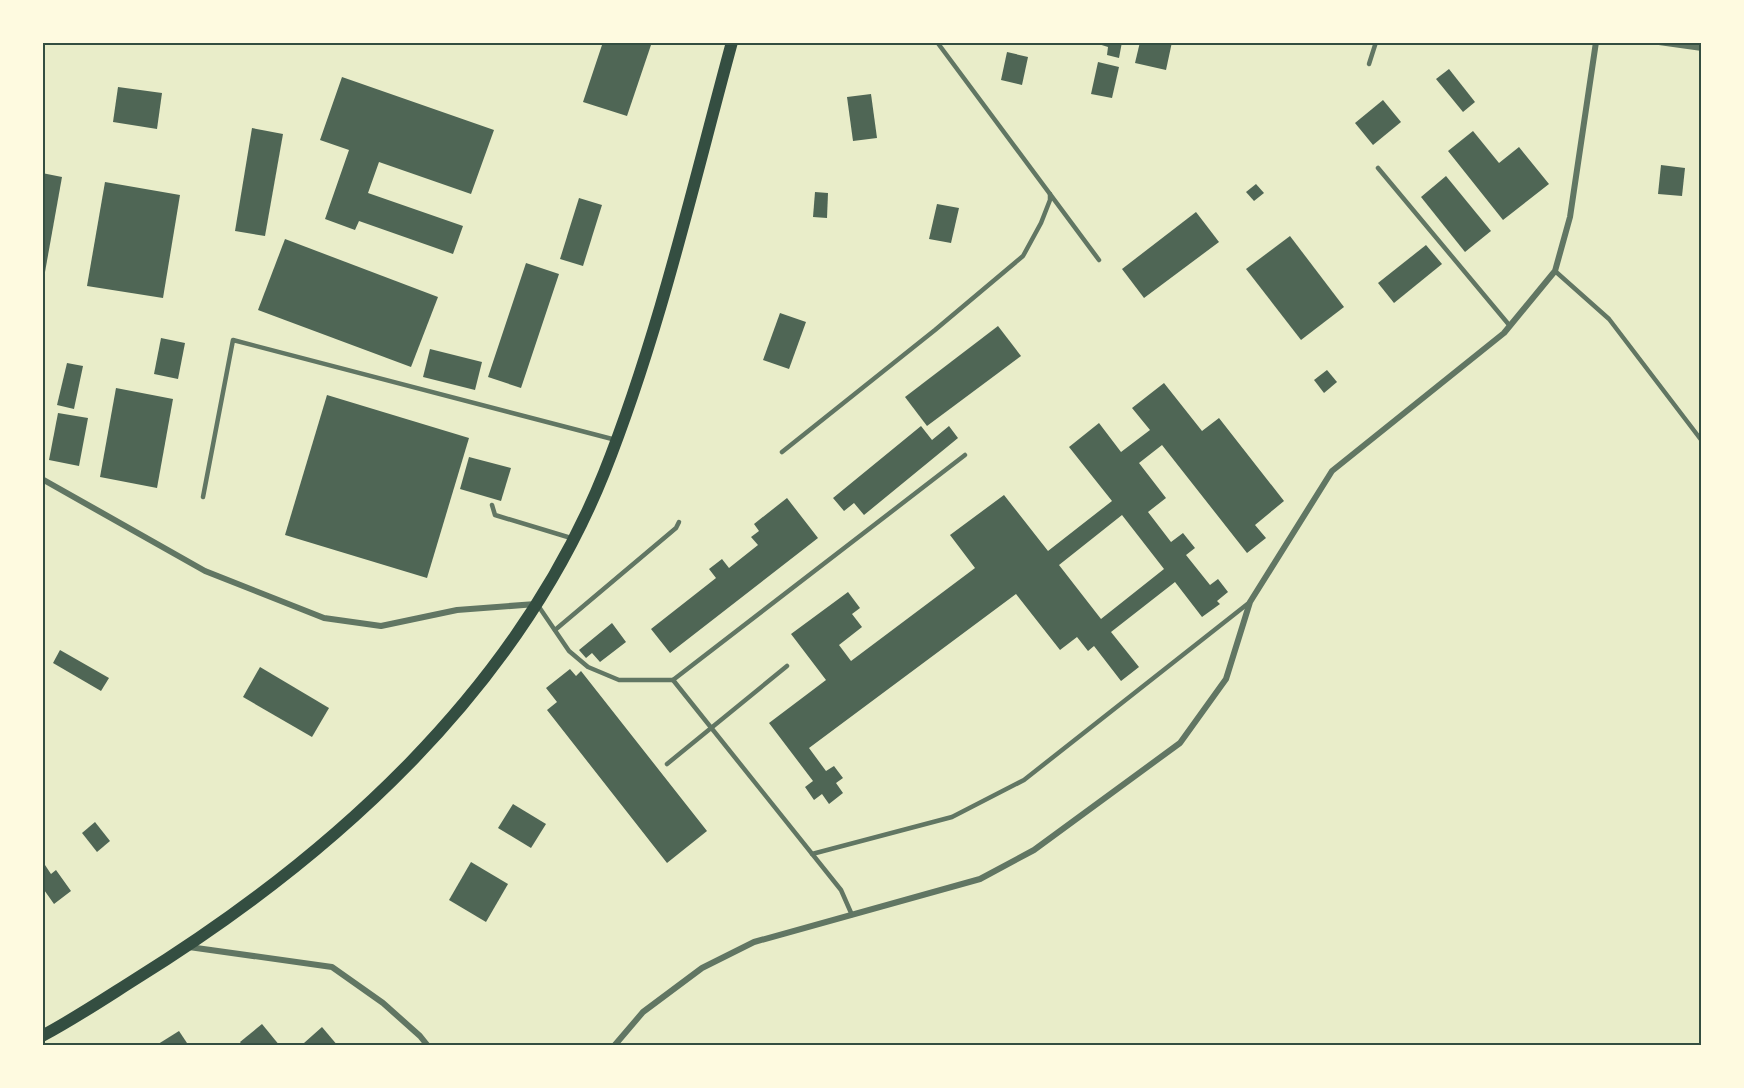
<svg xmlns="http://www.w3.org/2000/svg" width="1744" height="1088" font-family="Manrope,sans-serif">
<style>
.building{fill:#4f6655;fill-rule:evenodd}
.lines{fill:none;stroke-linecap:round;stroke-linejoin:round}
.service{stroke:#617663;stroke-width:4.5}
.minor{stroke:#617663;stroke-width:6}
.secondary{stroke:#344e41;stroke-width:12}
.neatline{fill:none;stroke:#344e41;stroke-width:2}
</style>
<rect width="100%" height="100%" fill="#e9edc9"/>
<g class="building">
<path d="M603 42H652L627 116 583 102Z"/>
<path d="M1092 42H1122L1119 58 1107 55 1108 47Z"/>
<path d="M1140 42H1172L1166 70 1135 63Z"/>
<path d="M1007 52 1028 57 1022 85 1001 80Z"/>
<path d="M1098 62 1119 67 1112 98 1091 94Z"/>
<path d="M1449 69 1475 102 1463 112 1436 79Z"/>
<path d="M342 77 494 130 471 194 379 162 368 193 463 226 453 254 359 221 355 230 325 219 349 150 320 140Z"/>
<path d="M118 87 162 93 157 129 113 122Z"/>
<path d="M871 94 877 138 853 141 847 97Z"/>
<path d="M1383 100 1401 122 1373 145 1355 123Z"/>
<path d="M252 128 283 134 265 236 235 231Z"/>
<path d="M1473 131 1499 163 1519 147 1549 184 1503 220 1448 151Z"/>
<path d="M1661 165 1685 168 1682 196 1658 194Z"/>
<path d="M42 173 62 177 45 272 42 271Z"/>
<path d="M1446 176 1491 231 1465 252 1421 197Z"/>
<path d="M105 182 180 195 163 298 87 286Z"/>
<path d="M1256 184 1264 193 1254 201 1246 192Z"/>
<path d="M815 192 828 193 827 218 813 217Z"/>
<path d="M579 198 602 205 583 266 560 259Z"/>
<path d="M937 204 959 208 951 243 929 239Z"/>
<path d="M1196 212 1219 242 1144 298 1122 269Z"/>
<path d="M1290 236 1344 307 1301 340 1246 269Z"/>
<path d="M285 239 438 297 411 367 258 310Z"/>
<path d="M1426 245 1442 264 1394 303 1378 283Z"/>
<path d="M526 263 559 274 521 388 488 377Z"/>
<path d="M780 313 806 322 789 369 763 360Z"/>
<path d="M998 326 1021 356 927 426 905 397Z"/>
<path d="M161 338 185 343 178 379 154 374Z"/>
<path d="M430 349 482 362 475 390 423 377Z"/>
<path d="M67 363 83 366 74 409 57 405Z"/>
<path d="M1327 370 1337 382 1324 393 1314 380Z"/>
<path d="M1164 383 1202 431 1219 418 1284 501 1255 525 1266 538 1247 553 1162 445 1139 463 1166 498 1148 512 1171 542 1183 533 1195 548 1186 555 1210 585 1218 579 1228 592 1217 601 1220 604 1202 617 1175 582 1111 632 1139 667 1121 681 1094 646 1088 651 1077 637 1060 650 1016 594 809 748 826 771 834 766 843 778 836 783 843 793 829 804 822 794 814 800 805 787 813 781 769 723 826 680 791 634 848 592 860 608 852 614 862 627 839 645 851 661 975 568 950 535 1004 495 1048 551 1112 501 1069 447 1099 423 1121 452 1150 430 1132 408ZM1122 515 1164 569 1101 619 1059 565Z"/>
<path d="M116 388 173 399 157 488 100 477Z"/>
<path d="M327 395 469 438 427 578 285 535Z"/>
<path d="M58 413 88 418 79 466 49 460Z"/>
<path d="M921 426 932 440 949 426 958 438 864 515 854 503 844 511 833 498Z"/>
<path d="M469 457 511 468 501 501 460 489Z"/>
<path d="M787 498 818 538 670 653 651 629 716 578 709 569 722 559 729 568 758 545 751 537 759 531 754 524Z"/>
<path d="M612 623 626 642 600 662 592 653 586 658 579 650Z"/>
<path d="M60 650 109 678 101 691 53 663Z"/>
<path d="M260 667 329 708 312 737 243 697Z"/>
<path d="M570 669 576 676 581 671 707 831 667 863 547 710 557 702 546 688Z"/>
<path d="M513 804 546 824 531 848 498 828Z"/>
<path d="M95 822 110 841 97 852 82 833Z"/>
<path d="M471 862 508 884 486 922 449 900Z"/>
<path d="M45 865 51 874 56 870 71 891 54 904 42 887V867Z"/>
<path d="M262 1024 280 1046H243L240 1042Z"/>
<path d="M322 1027 338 1046H306L304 1043Z"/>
<path d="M179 1031 189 1046H155Z"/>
</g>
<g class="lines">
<g class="service">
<path d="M937 42 1099 260"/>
<path d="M1369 64 1376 42"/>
<path d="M1378 168 1510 326"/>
<path d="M1555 271 1609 319 1702 441"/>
<path d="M782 452 935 330 1023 256 1041 223 1050 200V194"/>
<path d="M203 497 233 340 616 440"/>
<path d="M492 505 495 515 571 538"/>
<path d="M537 604 569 651 588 667 619 680H673L965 455"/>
<path d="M555 630 676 528 679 522"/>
<path d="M673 680 841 890 852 915"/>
<path d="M667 764 787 666"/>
<path d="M812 854 952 817 1024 780 1250 602"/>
</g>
<g class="minor">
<path d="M1659 42 1702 48"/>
<path d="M42 479 205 571 324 618 381 626 457 610 536 604"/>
<path d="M189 947 332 967 383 1003 420 1036 428 1046"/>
<path d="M614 1046 643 1012 702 968 754 942 980 879 1034 850 1180 743 1226 679 1250 602 1332 471 1504 333 1555 271 1570 217 1596 42"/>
</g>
<path class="secondary" d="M42 1036C74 1019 104 999 134 980 331 858 516 692 604 473 659 335 693 185 732 42"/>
</g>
<rect width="1744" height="1088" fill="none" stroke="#fefae0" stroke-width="87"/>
<rect x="44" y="44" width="1656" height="1000" class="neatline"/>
</svg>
